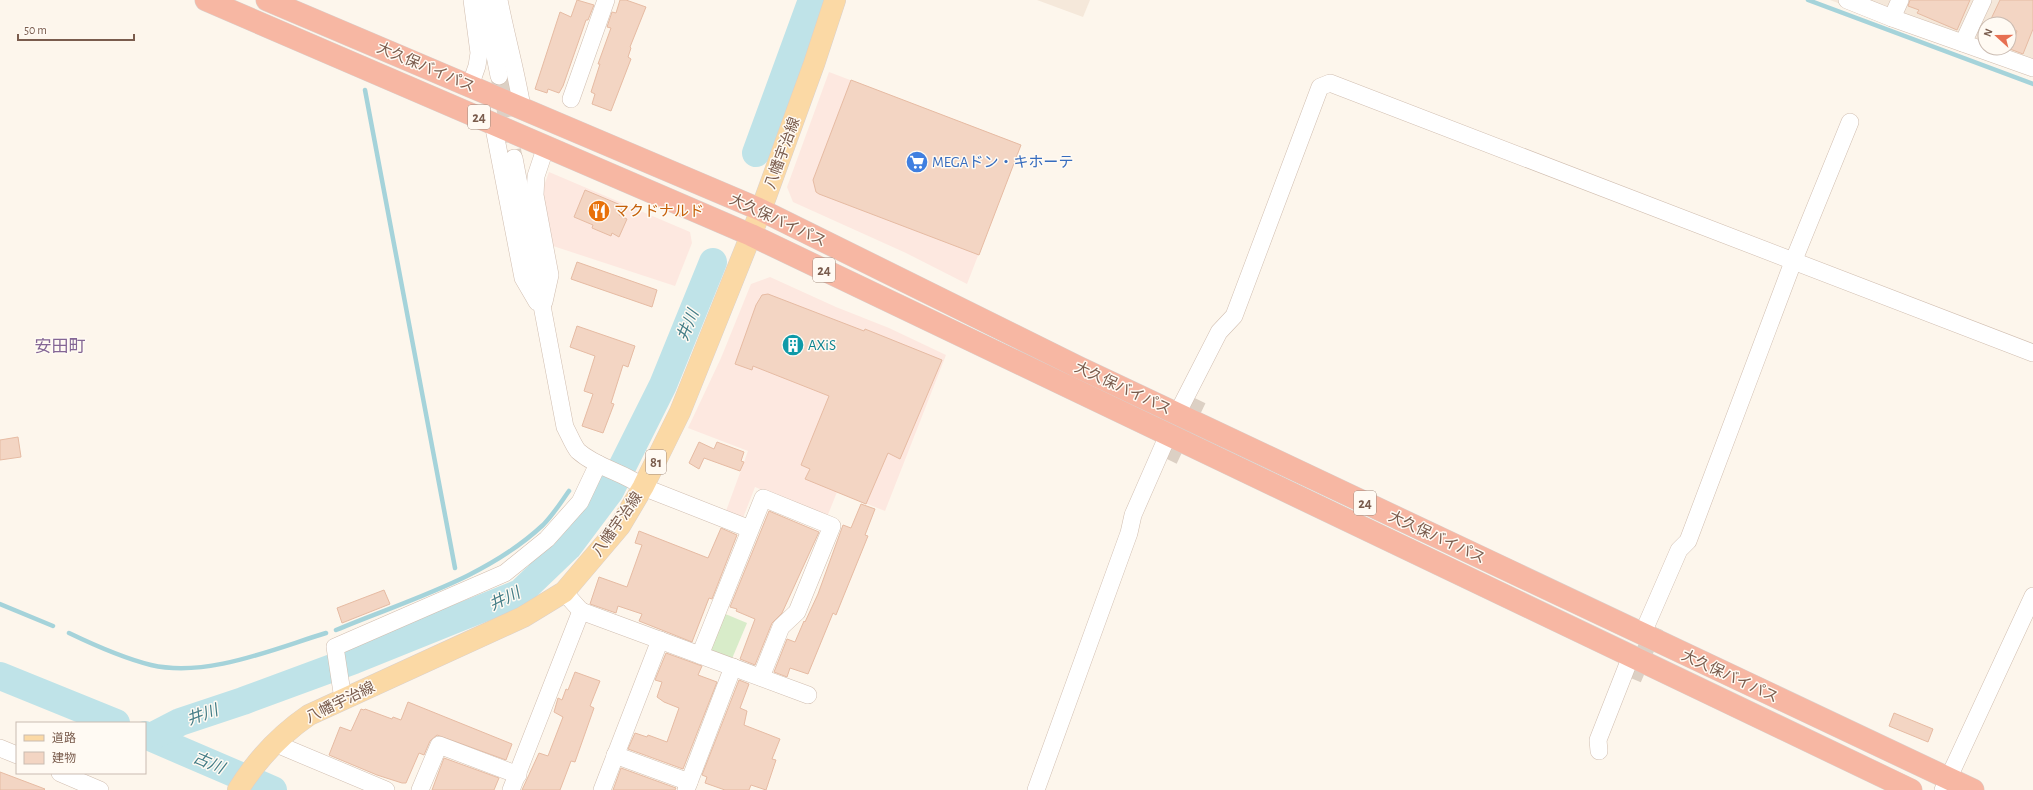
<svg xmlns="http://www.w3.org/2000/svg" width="2033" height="790" font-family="'Alegreya Sans','Noto Sans JP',sans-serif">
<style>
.residential{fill:#f5e8da;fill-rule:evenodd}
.commercial{fill:#fde8e0}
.green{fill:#d8ecc9}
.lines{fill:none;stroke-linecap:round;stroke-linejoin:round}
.stream{stroke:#a5d3da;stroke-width:4.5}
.river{stroke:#bfe3e8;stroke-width:28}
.building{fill:#f3d5c3;stroke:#e6bba3}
.minor-tunnel{stroke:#dcd0c4;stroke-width:17;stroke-dasharray:17 8;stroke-linecap:butt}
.minor-casing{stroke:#d1beb0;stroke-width:18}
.major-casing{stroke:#dad1cd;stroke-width:22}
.highway-casing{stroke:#dad1cd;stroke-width:23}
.minor{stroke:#fff;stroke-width:17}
.major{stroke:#fbd9a5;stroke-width:21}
.highway{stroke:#f7b7a3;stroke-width:22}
.labels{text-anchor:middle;stroke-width:3;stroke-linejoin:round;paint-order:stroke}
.shield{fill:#fffaf3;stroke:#a28b7f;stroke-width:1}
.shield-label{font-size:14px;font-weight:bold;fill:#7a5c4d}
.street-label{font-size:15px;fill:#7a5c4d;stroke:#fffaf3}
.shop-label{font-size:15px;fill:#366cbe;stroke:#fffaf3;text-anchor:start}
.food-label{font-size:15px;fill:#c56008;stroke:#fffaf3;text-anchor:start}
.culture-label{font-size:15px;fill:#0d838f;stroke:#fffaf3;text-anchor:start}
.water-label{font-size:16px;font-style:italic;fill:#437c86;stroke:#fffaf3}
.quarter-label{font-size:17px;fill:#846695;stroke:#fffaf3}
</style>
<rect width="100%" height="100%" fill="#fdf6ec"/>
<g class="residential">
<path d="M1037 0H1090L1083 17Z"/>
<path d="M1830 0H2033V75ZM1985 24H2009V48H1985Z"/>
</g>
<g class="commercial">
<path d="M829 72 1021 145 967 284 906 253 793 202 787 187Z"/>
<path d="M549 172 690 232 692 243 675 286 550 245 542 191Z"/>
<path d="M770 277 836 307 889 328 946 355 885 511 837 492 827 517 755 487 743 518 726 511 748 451 688 428 721 358 751 284Z"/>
</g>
<path class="green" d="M723 613 747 623 731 661 707 651Z"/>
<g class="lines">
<g class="stream">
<path d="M1808 0 2033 84"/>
<path d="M365 90 455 568"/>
<path d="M0 604 53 626"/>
<path d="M336 630C407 600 485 579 543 525 553 515 561 502 569 491"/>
<path d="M69 633C96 646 123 658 151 665 207 678 273 649 326 633"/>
</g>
<g class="river">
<path d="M756 153 812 0"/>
<path d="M0 676 116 723"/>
<path d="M145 735 273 790"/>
<path d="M151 737 180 722 243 701 354 660 520 593 568 547 610 491 663 385 713 262"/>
</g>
</g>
<g class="building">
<path d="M577 0 594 5 588 20H586L563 86 559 93 548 89 547 93 535 89 560 12 571 17Z"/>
<path d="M620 0H626L646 7 630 47 631 48 628 57 631 59 611 111 592 104 595 94 591 92 600 64H598L611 28 607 27 612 12 616 13Z"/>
<path d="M1910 0H1970L1957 30 1917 13 1919 10 1908 6Z"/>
<path d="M2000 0H2033V29L2023 54 2010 49 2017 31 2009 27V24H2002L1991 19Z"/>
<path d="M851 80 1021 145 979 255 819 194 816 192 813 180Z"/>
<path d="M585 190 623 206 619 215 627 219 619 237 612 233 611 236 592 228 593 225 574 217Z"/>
<path d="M577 262 657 290 652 307 571 279Z"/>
<path d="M768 294 864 331 865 329 942 360 900 459 888 453 866 504 805 479 810 469 801 465 829 396 753 366 752 370 735 364 756 305 762 295Z"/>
<path d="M577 326 635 346 628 367 623 365 611 403 614 404 603 433 582 426 593 394 584 391 595 356 570 347Z"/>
<path d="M18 437 21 457 0 460V440Z"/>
<path d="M699 442 714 449 717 442 744 452 741 461 744 462 740 471 704 458 699 469 689 463Z"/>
<path d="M861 504 875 509 865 535 868 536 842 600 836 615 833 613 808 674 790 668 787 677 774 672 787 639 795 642 804 621 805 622 818 594 843 525 851 528Z"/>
<path d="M769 511 819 532 782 613 772 623 755 665 740 659 755 619 736 611 737 609 730 607Z"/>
<path d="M721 528 737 535 712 599 709 598 692 642 639 621 642 614 618 606 616 613 590 604 599 577 627 587 642 545 635 543 639 531 708 558Z"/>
<path d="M384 590 390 604 342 623 337 608Z"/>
<path d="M666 653 702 666 698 675 717 682 683 769 628 749 635 733 647 737 648 735 667 742 679 708 664 702 657 697 662 682 655 680Z"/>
<path d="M575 672 600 681 590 706 594 708 575 762 571 761 560 790H522L539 753 548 756 563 717 554 712 558 698 562 700 566 689 568 690Z"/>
<path d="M739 680 749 684 740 708 747 711 744 725 780 739 772 759 776 760 766 790 751 785 749 790H725L705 783 707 777 702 775Z"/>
<path d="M408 702 512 744 506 760 437 735 430 741 424 755 419 753 406 783H402L377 775 329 755 340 727 351 731 361 709 364 710 365 709 392 719 393 717 401 720Z"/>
<path d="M1894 713 1933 729 1928 742 1889 726Z"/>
<path d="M444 758 499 778 494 790H432Z"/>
<path d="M621 768 676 788 675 790H613Z"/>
<path d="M0 772 45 789 44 790H0Z"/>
</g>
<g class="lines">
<g class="minor-tunnel">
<path d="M499 76 514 158"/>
<path d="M1169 460 1198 399"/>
<path d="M1633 679 1655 627"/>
</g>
<g class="minor-casing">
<g id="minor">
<path d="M484 0 499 76"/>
<path d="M499 0C506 36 516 71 522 107"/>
<path d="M1847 0 1892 18 2033 68"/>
<path d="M1892 18 1900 0"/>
<path d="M1963 43 1983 0"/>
<path d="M470 86 477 66 479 53 472 0"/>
<path d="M571 99 606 0"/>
<path d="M493 123 523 278 537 302"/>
<path d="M514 158 565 427C569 434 573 445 578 451 597 468 624 472 643 487L750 529"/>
<path d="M544 302 550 275 535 195 536 176 546 146"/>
<path d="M1177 414 1219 332 1234 316 1320 87 1330 83 2033 353"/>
<path d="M581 611 808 695"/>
<path d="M1642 635 1679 550 1688 541 1793 262 1850 122"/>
<path d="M700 655 763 498 832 526 797 612 781 627 761 677"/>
<path d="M343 699 335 647 505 573 547 539 580 502 598 464"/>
<path d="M274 743 386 790"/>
<path d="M0 748 17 755"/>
<path d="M1599 751 1598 740 1631 656"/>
<path d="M615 755 689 782"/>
<path d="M60 773 100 790"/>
<path d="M420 790 439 745 518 775"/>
<path d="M511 790 581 611 564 592"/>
<path d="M602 790 660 640"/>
<path d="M686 790 733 667"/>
<path d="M1036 790 1129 533 1133 515 1168 435"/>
<path d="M1943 790 2033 596"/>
</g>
</g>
<g class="major-casing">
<path id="major" d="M238 790C257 759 280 735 309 715L523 617 564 592 620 526 643 487 680 412 761 210 814 64 835 0"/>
</g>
<g class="highway-casing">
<g id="highway">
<path d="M206 0 751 235 1911 790"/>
<path d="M267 0 761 210 1078 367 1973 790"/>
</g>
</g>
<use href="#minor" class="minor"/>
<use href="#major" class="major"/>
<use href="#highway" class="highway"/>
</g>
<defs>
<g id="supermarket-disc" transform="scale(1.15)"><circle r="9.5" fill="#3f7fe0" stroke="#fffaf3"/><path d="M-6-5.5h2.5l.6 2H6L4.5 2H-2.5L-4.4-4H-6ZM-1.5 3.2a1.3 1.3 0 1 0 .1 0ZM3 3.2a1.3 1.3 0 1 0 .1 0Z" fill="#fff"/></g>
<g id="restaurant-disc" transform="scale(1.15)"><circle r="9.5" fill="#e8710a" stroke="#fffaf3"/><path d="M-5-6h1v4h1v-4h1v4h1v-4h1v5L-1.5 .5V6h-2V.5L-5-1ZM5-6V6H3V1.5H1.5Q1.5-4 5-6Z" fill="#fff"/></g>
<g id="building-disc" transform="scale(1.15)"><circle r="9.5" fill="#0f9aa8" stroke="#fffaf3"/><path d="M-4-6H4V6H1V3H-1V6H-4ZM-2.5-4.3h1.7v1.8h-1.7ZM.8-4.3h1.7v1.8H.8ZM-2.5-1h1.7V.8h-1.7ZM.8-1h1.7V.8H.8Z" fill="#fff"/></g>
</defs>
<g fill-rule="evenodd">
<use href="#supermarket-disc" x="917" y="162"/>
<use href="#restaurant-disc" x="599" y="211"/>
<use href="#building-disc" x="793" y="345"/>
</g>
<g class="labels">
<g class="shield">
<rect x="468" y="105" width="22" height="24" rx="3"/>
<rect x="813" y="258" width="22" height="24" rx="3"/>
<rect x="646" y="450" width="20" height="24" rx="3"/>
<rect x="1354" y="491" width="22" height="24" rx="3"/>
</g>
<g class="shield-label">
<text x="479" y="122">24</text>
<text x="824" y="275">24</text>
<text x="656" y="467">81</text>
<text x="1365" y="508">24</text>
</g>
<g class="street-label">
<text transform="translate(426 67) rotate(23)" y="5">大久保バイパス</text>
<text transform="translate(782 153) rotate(-70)" y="5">八幡宇治線</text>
<text transform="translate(778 220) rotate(25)" y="5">大久保バイパス</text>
<text transform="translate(1123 388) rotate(25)" y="5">大久保バイパス</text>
<text transform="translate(617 524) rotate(-55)" y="5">八幡宇治線</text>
<text transform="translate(1437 537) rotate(25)" y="5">大久保バイパス</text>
<text transform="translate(1730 676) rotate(25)" y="5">大久保バイパス</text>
<text transform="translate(340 702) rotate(-26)" y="5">八幡宇治線</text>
</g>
<g class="shop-label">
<text x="932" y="167">MEGAドン・キホーテ</text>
</g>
<g class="food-label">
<text x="614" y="216">マクドナルド</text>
</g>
<g class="culture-label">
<text x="808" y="350">AXiS</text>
</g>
<g class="water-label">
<text transform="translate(687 325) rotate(-68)" y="6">井川</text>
<text transform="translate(504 598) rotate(-26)" y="6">井川</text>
<text transform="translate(202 714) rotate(-20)" y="6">井川</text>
<text transform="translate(209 762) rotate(23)" y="6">古川</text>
</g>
<g class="quarter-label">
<text x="60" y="352">安田町</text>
</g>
</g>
<rect x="16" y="722" width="130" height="52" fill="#fffaf3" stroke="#cabbb1"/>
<rect x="24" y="735" width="20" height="6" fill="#fbd9a5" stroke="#cabbb1"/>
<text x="52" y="742" font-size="12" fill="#7a5c4d">道路</text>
<rect x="24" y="752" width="20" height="12" fill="#f3d5c3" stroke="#cabbb1"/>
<text x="52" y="762" font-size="12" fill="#7a5c4d">建物</text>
<g transform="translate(1997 36) rotate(291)"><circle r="19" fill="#fffaf3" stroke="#cabbb1"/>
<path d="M0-3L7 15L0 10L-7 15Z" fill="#e76f51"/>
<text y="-6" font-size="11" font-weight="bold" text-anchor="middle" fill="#7a5c4d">N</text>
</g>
<path d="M18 34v6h116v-6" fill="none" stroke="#7a5c4d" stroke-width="2"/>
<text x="24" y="34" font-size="12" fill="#7a5c4d" stroke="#fffaf3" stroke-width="3" paint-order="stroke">50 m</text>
</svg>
